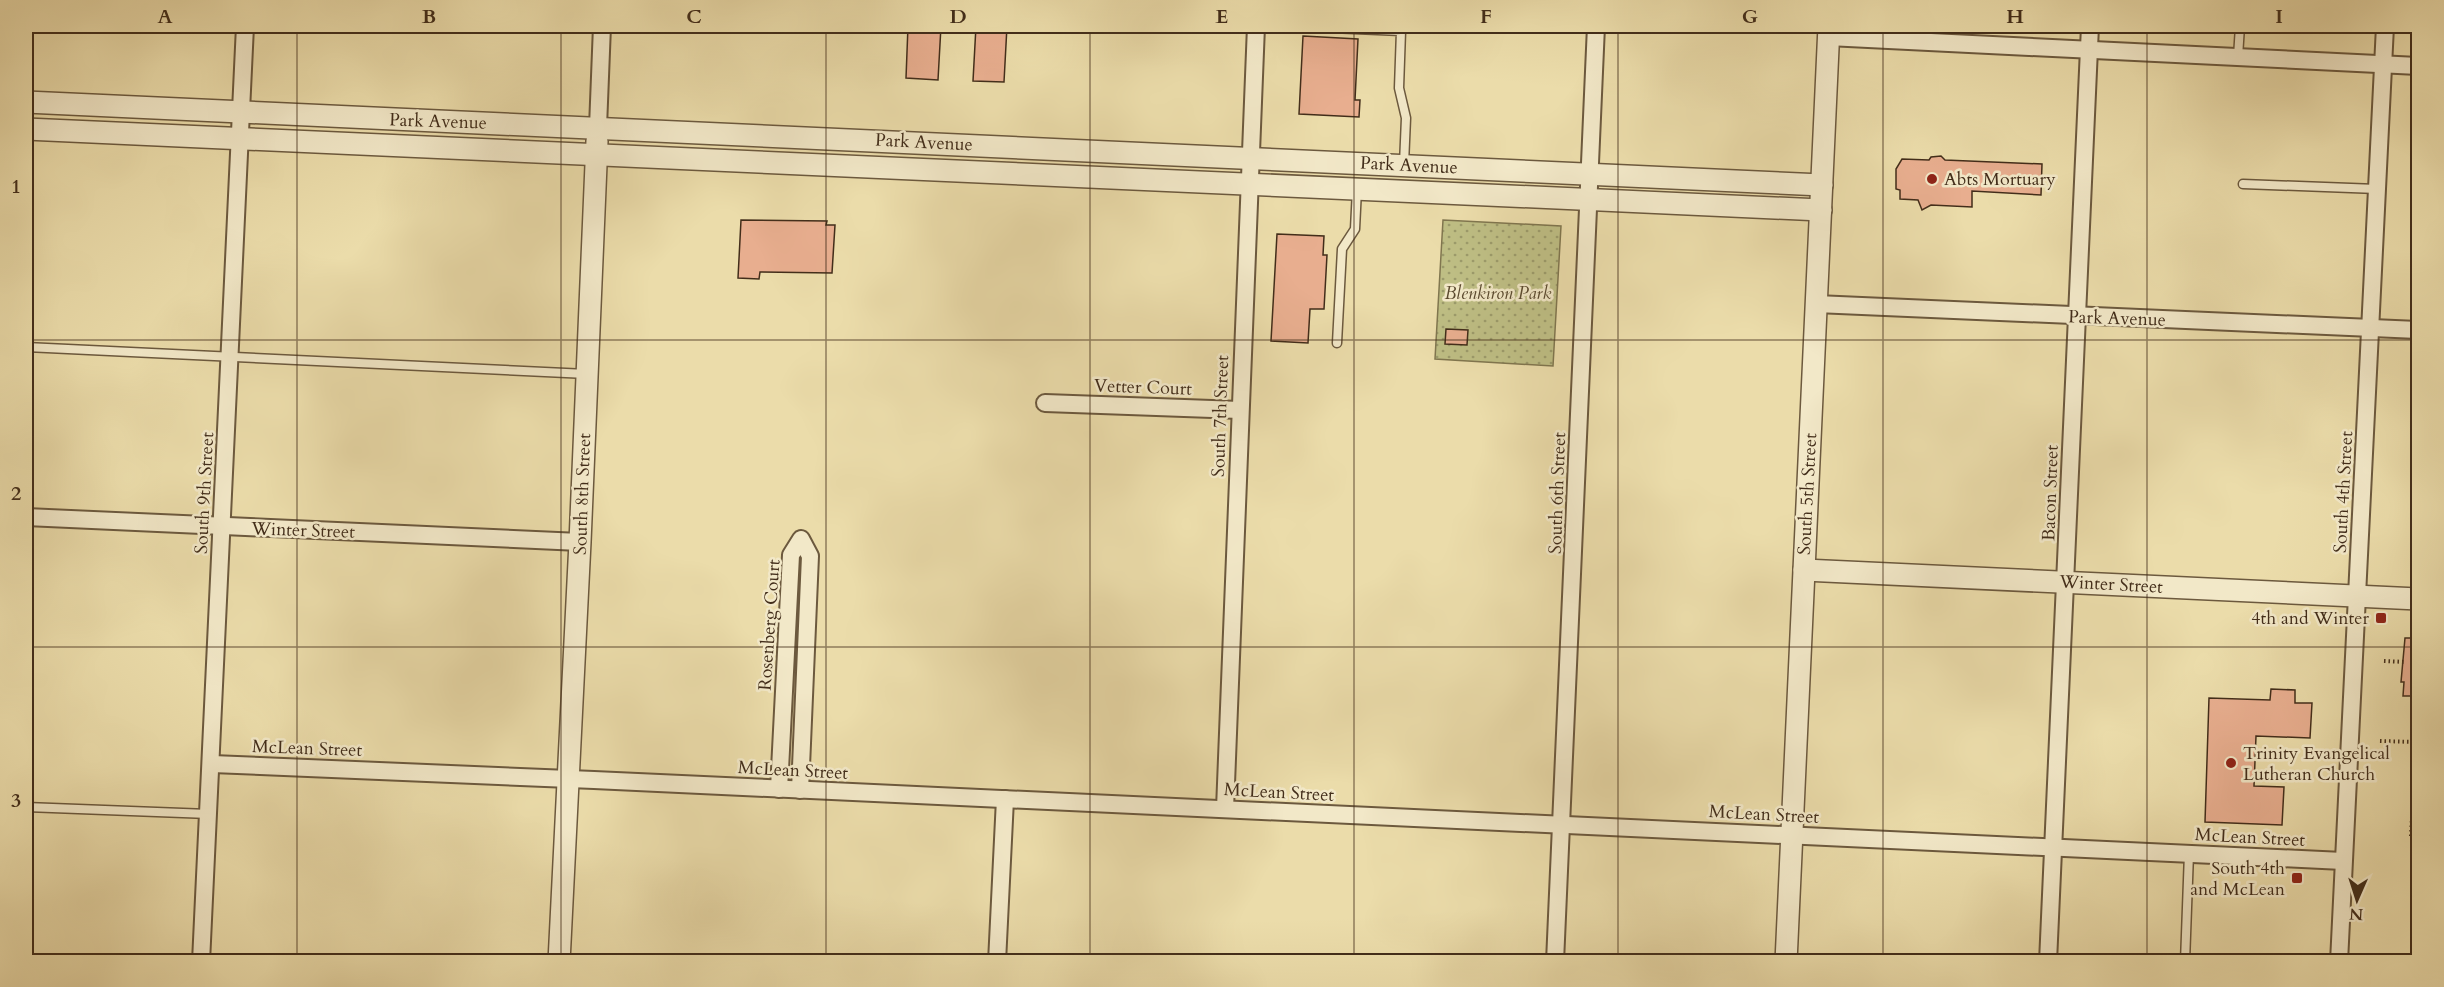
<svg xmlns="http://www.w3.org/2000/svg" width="2444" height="987" font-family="Cardo,serif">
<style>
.grass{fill:url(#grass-dots);stroke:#80764f;stroke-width:1.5}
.building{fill:#e8ae8f;stroke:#422d1a;stroke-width:1.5}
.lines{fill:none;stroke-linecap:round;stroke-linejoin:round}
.service-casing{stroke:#6c593e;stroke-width:11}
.minor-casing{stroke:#6c593e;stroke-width:20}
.tertiary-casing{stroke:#6c593e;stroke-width:24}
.path{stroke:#422d1a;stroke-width:4;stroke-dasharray:1.5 3;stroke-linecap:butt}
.service{stroke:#f2e8c8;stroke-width:8}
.minor{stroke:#f2e8c8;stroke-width:16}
.tertiary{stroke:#f2e8c8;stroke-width:21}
.grid{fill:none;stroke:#422d1a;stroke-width:1.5;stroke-opacity:0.55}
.poi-dot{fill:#8f2418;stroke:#f2e8c8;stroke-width:2}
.labels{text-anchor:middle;stroke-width:5;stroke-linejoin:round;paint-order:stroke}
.street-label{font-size:18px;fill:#422d1a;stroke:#f2e8c8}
.poi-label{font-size:18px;fill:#422d1a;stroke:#f2e8c8;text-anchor:start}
.park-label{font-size:18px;font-style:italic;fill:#5b4a2f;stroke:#f2e8c8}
.neatline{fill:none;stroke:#422d1a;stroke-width:2}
.grid-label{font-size:20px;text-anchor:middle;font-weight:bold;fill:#422d1a}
</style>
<defs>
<pattern id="grass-dots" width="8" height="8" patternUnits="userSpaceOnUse" patternTransform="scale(1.5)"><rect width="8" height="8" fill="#bebe84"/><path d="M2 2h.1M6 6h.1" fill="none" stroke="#9c9b6b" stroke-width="1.8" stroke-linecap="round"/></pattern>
</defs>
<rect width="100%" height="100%" fill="#ebdcaa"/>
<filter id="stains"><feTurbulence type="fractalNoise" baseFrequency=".00333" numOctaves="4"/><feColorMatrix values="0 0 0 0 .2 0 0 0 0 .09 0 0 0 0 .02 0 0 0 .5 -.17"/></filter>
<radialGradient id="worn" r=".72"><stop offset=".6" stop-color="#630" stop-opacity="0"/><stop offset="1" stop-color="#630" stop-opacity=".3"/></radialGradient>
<path class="grass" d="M1443 220 1561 226 1553 366 1435 359Z"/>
<g class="building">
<path d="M908 26H941L938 80 906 78Z"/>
<path d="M976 26H1007L1004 82 973 81Z"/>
<path d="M1303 36 1358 39 1355 100H1360L1359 117 1299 114Z"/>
<path d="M1941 156 1945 160 2042 164 2041 195 1972 191V207L1931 205 1922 210 1918 200 1900 199V190L1896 189V169L1902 159 1929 160 1931 157Z"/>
<path d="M741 220 827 221 826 225H835L832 273 760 272 759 279 738 278Z"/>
<path d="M1277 234 1324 236 1323 255H1327L1324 309H1310L1308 343 1271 341Z"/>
<path d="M1446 329 1468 330 1467 345 1445 344Z"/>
<path d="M2405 638H2418V696H2403L2404 682H2401Z"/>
<path d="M2271 689 2295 690V703H2312L2310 738 2256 736 2254 786 2284 787 2282 825 2205 822 2209 698 2270 700Z"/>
</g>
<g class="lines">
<g class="service-casing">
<g id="service">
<path d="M1284 26 1401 31 1399 88 1406 118 1404 164"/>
<path d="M2238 57 2240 26"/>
<path d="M2243 184 2377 189"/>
<path d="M1337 343 1342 249 1355 229 1357 189"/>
<path d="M26 347 587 374"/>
<path d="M26 807 209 814"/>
<path d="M2185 962 2189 853"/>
</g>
</g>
<g class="minor-casing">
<g id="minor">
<path d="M1828 37 2418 66"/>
<path d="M598 127 602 26"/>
<path d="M1816 304 2418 330"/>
<path d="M1045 403 1240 410"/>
<path d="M26 517 580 542"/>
<path d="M212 764 594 780 2343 861"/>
<path d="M779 789 791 555 801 539 810 556 800 790"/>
<path d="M1225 809 1256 26"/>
<path d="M201 962 245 26"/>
<path d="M997 962 1005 799"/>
<path d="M1555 962 1596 26"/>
<path d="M2048 962 2090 26"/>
<path d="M2339 962 2385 26"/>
</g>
</g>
<g class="tertiary-casing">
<g id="tertiary">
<path d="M26 102 1822 185"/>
<path d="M26 129 1821 210"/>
<path d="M1804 570 2418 599"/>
<path d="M559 962 580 542 597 141"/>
<path d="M1786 962 1829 26"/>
</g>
</g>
<g class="path">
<path d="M2384 661 2406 662"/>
<path d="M2380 741 2416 742"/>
<path d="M2411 836 2416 742H2418"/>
</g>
<use href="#service" class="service"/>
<use href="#minor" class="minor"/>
<use href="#tertiary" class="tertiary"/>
</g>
<path class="grid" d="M297 26V962M561 26V962M826 26V962M1090 26V962M1354 26V962M1618 26V962M1883 26V962M2147 26V962M26 340H2418M26 647H2418"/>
<g class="poi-dot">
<circle cx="1932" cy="179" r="6"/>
<rect x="2375" y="612" width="12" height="12" rx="3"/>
<circle cx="2231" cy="763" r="6"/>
<rect x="2291" y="872" width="12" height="12" rx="3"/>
</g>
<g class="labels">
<g class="street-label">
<text transform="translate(438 121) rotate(2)" y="6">Park Avenue</text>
<text transform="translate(924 142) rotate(3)" y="6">Park Avenue</text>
<text transform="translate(1409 165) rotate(3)" y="6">Park Avenue</text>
<text transform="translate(2117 318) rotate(2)" y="6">Park Avenue</text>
<text transform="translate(1143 387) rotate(2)" y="6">Vetter Court</text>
<text transform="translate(1220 416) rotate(-88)" y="6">South 7th Street</text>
<text transform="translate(2343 492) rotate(-87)" y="6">South 4th Street</text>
<text transform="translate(204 493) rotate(-87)" y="6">South 9th Street</text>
<text transform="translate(1557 493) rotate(-88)" y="6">South 6th Street</text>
<text transform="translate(2050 493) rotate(-88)" y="6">Bacon Street</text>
<text transform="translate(582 494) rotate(-88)" y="6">South 8th Street</text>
<text transform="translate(1807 494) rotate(-87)" y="6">South 5th Street</text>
<text transform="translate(303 530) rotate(2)" y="6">Winter Street</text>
<text transform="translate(2111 584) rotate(3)" y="6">Winter Street</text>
<text transform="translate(769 625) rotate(-86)" y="6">Rosenberg Court</text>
<text transform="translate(307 748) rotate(2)" y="6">McLean Street</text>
<text transform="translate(793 770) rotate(3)" y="6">McLean Street</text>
<text transform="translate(1279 792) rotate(3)" y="6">McLean Street</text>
<text transform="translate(1764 814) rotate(3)" y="6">McLean Street</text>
<text transform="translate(2250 837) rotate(3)" y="6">McLean Street</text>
</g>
<g class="poi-label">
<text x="1944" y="185">Abts Mortuary</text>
<text x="2369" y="624" text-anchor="end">4th and Winter</text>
<text x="2243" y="759">Trinity Evangelical<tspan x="2243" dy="21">Lutheran Church</tspan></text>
<text x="2285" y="874" text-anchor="end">South 4th<tspan x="2285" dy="21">and McLean</tspan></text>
</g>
<g class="park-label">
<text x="1498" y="299">Blenkiron Park</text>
</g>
</g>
<rect width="2444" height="987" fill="none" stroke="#ebdcaa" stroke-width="66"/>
<g transform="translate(2357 900) rotate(183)" stroke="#f2e8c8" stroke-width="4.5" paint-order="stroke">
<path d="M0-4.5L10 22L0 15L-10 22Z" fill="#422d1a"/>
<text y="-9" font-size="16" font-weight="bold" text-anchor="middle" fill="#422d1a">N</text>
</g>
<rect x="33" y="33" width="2378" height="921" class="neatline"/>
<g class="grid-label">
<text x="165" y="23">A</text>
<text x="429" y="23">B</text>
<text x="694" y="23">C</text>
<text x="958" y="23">D</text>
<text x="1222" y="23">E</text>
<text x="1486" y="23">F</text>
<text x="1750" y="23">G</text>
<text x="2015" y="23">H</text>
<text x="2279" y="23">I</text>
<text x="16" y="193">1</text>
<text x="16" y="500">2</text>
<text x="16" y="807">3</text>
</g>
<rect width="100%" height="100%" filter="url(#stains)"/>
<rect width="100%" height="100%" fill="url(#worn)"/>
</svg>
